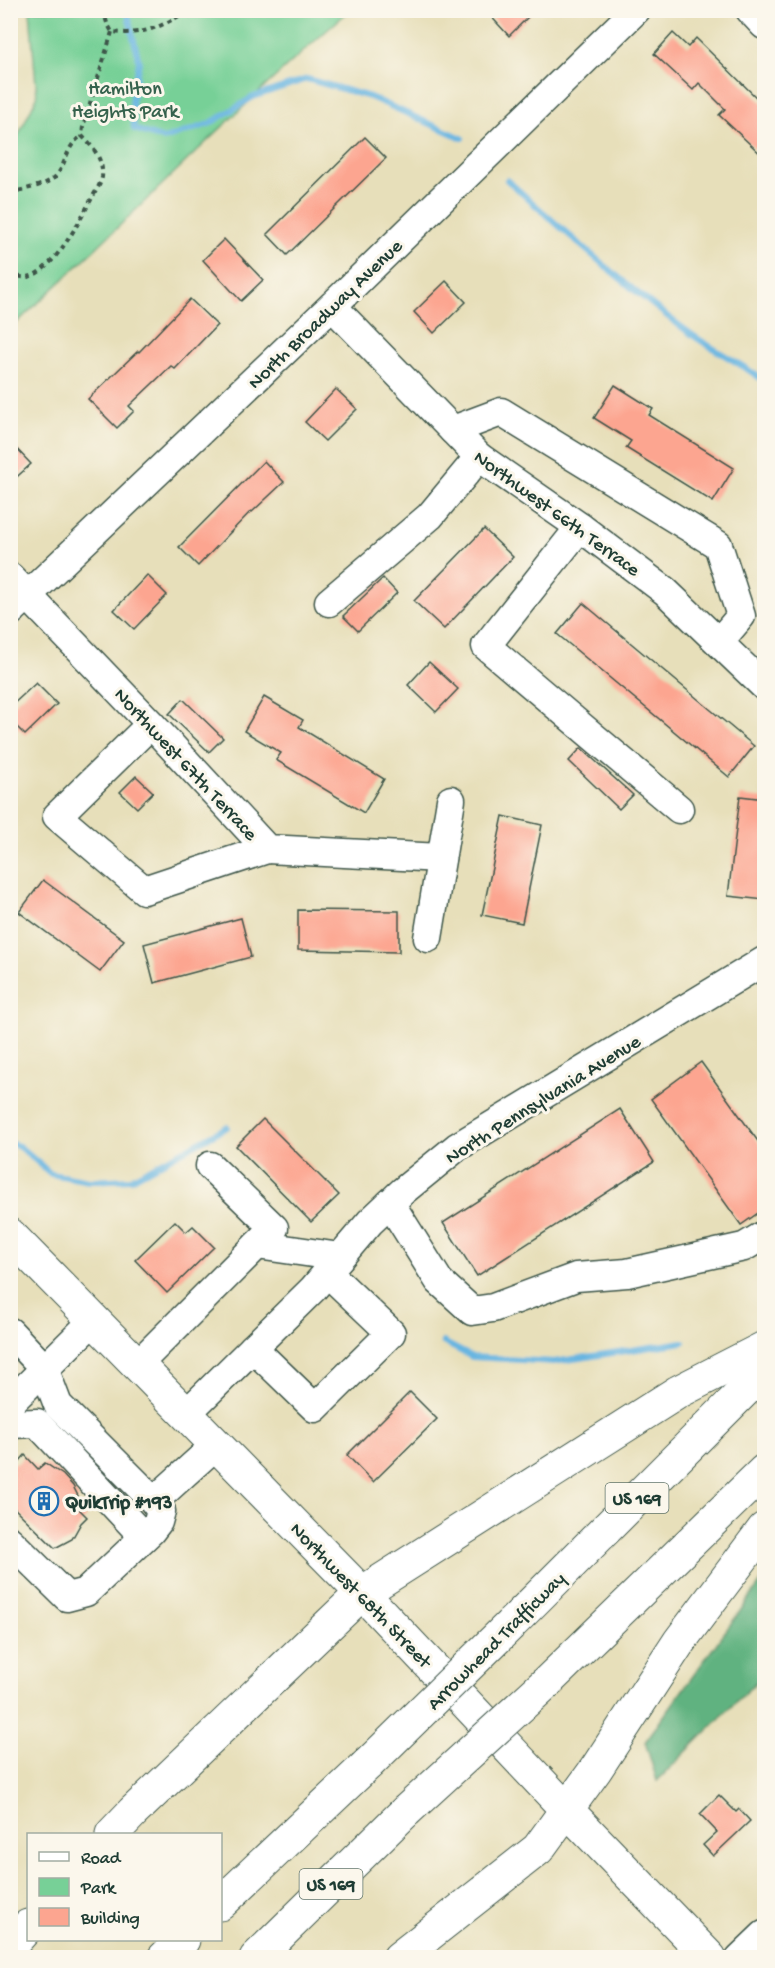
<svg xmlns="http://www.w3.org/2000/svg" width="775" height="1968" font-family="'Gochi Hand',sans-serif">
<style>
.green{fill:#77d097;stroke:#4b8666;stroke-width:1.5}
.forest{fill:#61b280;stroke:#40785a;stroke-width:1.5}
.lines{fill:none;stroke-linecap:round;stroke-linejoin:round}
.stream{stroke:#68b5e1;stroke-width:6}
.building{fill:#fca590}
.minor-casing{stroke:#3d5548;stroke-width:31}
.major-casing{stroke:#3d5548;stroke-width:35}
.highway-casing{stroke:#3d5548;stroke-width:35}
.path{stroke:#3d5548;stroke-width:4;stroke-dasharray:4.5 4.5;stroke-linecap:butt}
.minor{stroke:#fff;stroke-width:28}
.major{stroke:#fff;stroke-width:33}
.highway{stroke:#fff;stroke-width:33}
.highway-bridge-casing{stroke:#3d5548;stroke-width:35;stroke-linecap:butt}
.highway-bridge{stroke:#fff;stroke-width:33}
.labels{text-anchor:middle;stroke-width:6;stroke-linejoin:round;paint-order:stroke}
.shield{fill:#fbf7ec;stroke:#61756b;stroke-width:1.5}
.shield-label{font-size:18px;font-weight:bold;fill:#1f3d34}
.park-label{font-size:20px;fill:#35624d;stroke:#fbf7ec}
.street-label{font-size:20px;fill:#1f3d34;stroke:#fbf7ec}
.poi-label{font-size:20px;font-weight:bold;fill:#1f3d34;stroke:#fbf7ec;text-anchor:start}
</style>
<rect width="100%" height="100%" fill="#fbf7ec"/>
<filter id="ink" filterUnits="userSpaceOnUse"><feTurbulence type="fractalNoise" baseFrequency=".0167" numOctaves="2"/><feDisplacementMap in="SourceGraphic" scale="12" xChannelSelector="R" yChannelSelector="G"/><feConvolveMatrix kernelMatrix="1 2 1 2 8 2 1 2 1" color-interpolation-filters="sRGB"/></filter>
<filter id="wash" filterUnits="userSpaceOnUse"><feTurbulence type="fractalNoise" baseFrequency=".008" numOctaves="4" result="noise"/><feDisplacementMap in="SourceGraphic" scale="24" xChannelSelector="R" yChannelSelector="G"/><feGaussianBlur stdDeviation="1.35" result="paint"/><feColorMatrix in="noise" values="0 0 0 0 0 0 0 0 0 0 0 0 0 0 0 0 0 1.4 0 .05"/><feComposite in="paint" operator="in"/></filter>
<g filter="url(#wash)">
<rect width="100%" height="100%" fill="#e7dfba"/>
<path class="green" d="M30 11V10L349 11C232 112 125 224 11 328V150L37 97Z"/>
<path class="forest" d="M764 1578V1674L657 1781 645 1742Z"/>
<g class="lines">
<g class="stream">
<path d="M127 10 139 62 132 99 134 129 164 139 209 124 253 97 307 79 370 97 462 138"/>
<path d="M507 180C567 233 626 287 691 334 715 351 741 363 764 381"/>
<path d="M10 1143 19 1146 51 1174 89 1181 131 1179 227 1127"/>
<path d="M443 1342 472 1357 554 1362 683 1342"/>
</g>
</g>
<g id="blocks">
<g class="building">
<path d="M485 10H535L509 36Z"/>
<path d="M673 33 688 47 696 38 765 106V158L719 115 725 109 699 83 693 90 654 54Z"/>
<path d="M365 137 386 158 287 255 267 234Z"/>
<path d="M224 239 263 280 241 301 203 260Z"/>
<path d="M446 281 466 302 434 333 414 312Z"/>
<path d="M190 299 217 325 175 369 171 366 129 406 134 411 117 428 88 399 138 351 139 352Z"/>
<path d="M615 385 653 409 649 415 734 468 713 502 626 448 631 441 594 418Z"/>
<path d="M336 389 357 409 325 441 305 422Z"/>
<path d="M10 442 31 464 10 483Z"/>
<path d="M264 461 284 482 252 512 251 511 198 566 179 547Z"/>
<path d="M484 529 513 557 444 629 414 601Z"/>
<path d="M147 575 167 595 134 629 114 610Z"/>
<path d="M383 578 397 593 358 631 343 616Z"/>
<path d="M583 603 754 746 729 777 557 634Z"/>
<path d="M429 662 458 689 436 712 408 685Z"/>
<path d="M36 683 57 704 25 735 10 720V707Z"/>
<path d="M264 697 303 720 299 727 384 779 364 813 276 760 281 753 244 731Z"/>
<path d="M183 699 223 738 209 752 169 714Z"/>
<path d="M581 748 633 795 619 809 569 761Z"/>
<path d="M136 776 153 792 137 808 120 792Z"/>
<path d="M740 796 765 799V900L728 896Z"/>
<path d="M503 816 542 825 522 923 482 915Z"/>
<path d="M43 880 124 940 100 972 19 912Z"/>
<path d="M298 910 399 911V952L298 950Z"/>
<path d="M241 918 251 957 154 983 144 944Z"/>
<path d="M701 1062 765 1151V1208L741 1225 651 1099Z"/>
<path d="M620 1109 654 1162 477 1276 443 1223Z"/>
<path d="M263 1119 339 1195 311 1222 236 1146Z"/>
<path d="M175 1221 186 1232 193 1226 214 1247 167 1293 135 1260Z"/>
<path d="M410 1392 437 1419 373 1482 347 1455Z"/>
<path d="M25 1455 38 1469 45 1463 63 1475 73 1486 79 1498 74 1504 87 1517 81 1523 72 1539 55 1548 10 1504V1465L18 1463Z"/>
<path d="M719 1795 736 1812 739 1809 750 1821 713 1856 703 1845 717 1832 700 1814Z"/>
</g>
</g>
</g>
<g filter="url(#ink)">
<use href="#blocks" fill-opacity="0" stroke="#3d5548" stroke-width="1.5"/>
<g class="lines">
<g class="minor-casing">
<g id="minor">
<path d="M750 10 764 25"/>
<path d="M332 306 479 457 580 527 665 591 764 686"/>
<path d="M453 430 501 412 718 545 741 616 719 642"/>
<path d="M580 527 486 646 679 809"/>
<path d="M10 577 151 724 267 849 441 858"/>
<path d="M329 602 430 516 479 457"/>
<path d="M10 612 332 306 636 10"/>
<path d="M151 724 57 816 144 890 267 849"/>
<path d="M428 938 451 800"/>
<path d="M390 1203 439 1281 472 1311 493 1308 576 1277 627 1273 744 1247 764 1235"/>
<path d="M257 1245 340 1257"/>
<path d="M10 1332 44 1368 58 1405 154 1501 161 1511 158 1522 151 1531 86 1592 67 1597 10 1541"/>
<path d="M253 1348 315 1408 391 1333 327 1272"/>
<path d="M138 1364 274 1228 210 1166"/>
<path d="M10 1403 94 1320"/>
<path d="M187 1413 313 1289 370 1222 403 1191 457 1147 764 961"/>
<path d="M10 1424 37 1423 144 1537"/>
<path d="M154 1501 217 1444"/>
<path d="M740 1958 764 1935"/>
</g>
</g>
<g class="major-casing">
<path id="major" d="M10 1235 362 1593 567 1810 710 1958"/>
</g>
<g class="highway-casing">
<g id="highway">
<path d="M510 1625 764 1371"/>
<path d="M546 1683 764 1471"/>
<path d="M112 1834 133 1812 362 1593 678 1392 764 1348"/>
<path d="M220 1904 369 1763"/>
<path d="M10 1946 28 1926"/>
<path d="M164 1958 183 1940"/>
<path d="M256 1958 406 1811"/>
<path d="M399 1958 538 1849 596 1769 679 1642 764 1529"/>
</g>
</g>
<g class="path">
<path d="M103 10 107 23 112 32C145 36 162 26 189 10"/>
<path d="M10 193C23 189 47 186 56 176 67 163 66 145 82 136"/>
<path d="M10 273C16 276 22 278 28 277 54 271 80 220 92 198 95 192 101 184 102 177 104 160 93 147 82 136L83 127 112 32"/>
</g>
<use href="#minor" class="minor"/>
<use href="#major" class="major"/>
<use href="#highway" class="highway"/>
<g class="highway-bridge-casing">
<g id="highway-bridge">
<path d="M369 1763 510 1625"/>
<path d="M406 1811 546 1683"/>
</g>
</g>
<use href="#highway-bridge" class="highway-bridge"/>
</g>
</g>
<defs>
<g id="building-ring" transform="scale(1.5)"><circle r="9.5" fill="#fbf7ec" stroke="#1f6fb2" stroke-width="1.5"/><path d="M-4-6H4V6H1V3H-1V6H-4ZM-2.5-4.3h1.7v1.8h-1.7ZM.8-4.3h1.7v1.8H.8ZM-2.5-1h1.7V.8h-1.7ZM.8-1h1.7V.8H.8Z" fill="#1f6fb2"/></g>
</defs>
<g fill-rule="evenodd">
<use href="#building-ring" x="44" y="1501"/>
</g>
<g class="labels">
<g class="shield">
<rect x="605.5" y="1483" width="63" height="30" rx="4.5"/>
<rect x="299.5" y="1869" width="63" height="30" rx="4.5"/>
</g>
<g class="shield-label">
<text x="637" y="1504">US 169</text>
<text x="331" y="1890">US 169</text>
</g>
<g class="park-label">
<text x="125" y="94">Hamilton<tspan x="125" dy="23">Heights Park</tspan></text>
</g>
<g class="street-label">
<text transform="translate(324 313) rotate(-44)" y="7">North Broadway Avenue</text>
<text transform="translate(558 512) rotate(36)" y="7">Northwest 66th Terrace</text>
<text transform="translate(187 763) rotate(47)" y="7">Northwest 67th Terrace</text>
<text transform="translate(542 1098) rotate(-32)" y="7">North Pennsylvania Avenue</text>
<text transform="translate(362 1594) rotate(46)" y="7">Northwest 68th Street</text>
<text transform="translate(495 1640) rotate(-45)" y="7">Arrowhead Trafficway</text>
</g>
<g class="poi-label">
<text x="65" y="1508">QuikTrip #193</text>
</g>
</g>
<rect width="775" height="1968" fill="none" stroke="#fbf7ec" stroke-width="36"/>
<rect x="27" y="1833" width="195" height="108" fill="#fbf7ec" stroke="#a3ada2" stroke-width="1.5"/>
<rect x="39" y="1852" width="30" height="9" fill="#ffffff" stroke="#a3ada2" stroke-width="1.5"/>
<text x="81" y="1863" font-size="18" fill="#1f3d34">Road</text>
<rect x="39" y="1878" width="30" height="18" fill="#77d097" stroke="#a3ada2" stroke-width="1.5"/>
<text x="81" y="1893" font-size="18" fill="#1f3d34">Park</text>
<rect x="39" y="1908" width="30" height="18" fill="#fca590" stroke="#a3ada2" stroke-width="1.5"/>
<text x="81" y="1923" font-size="18" fill="#1f3d34">Building</text>
</svg>
